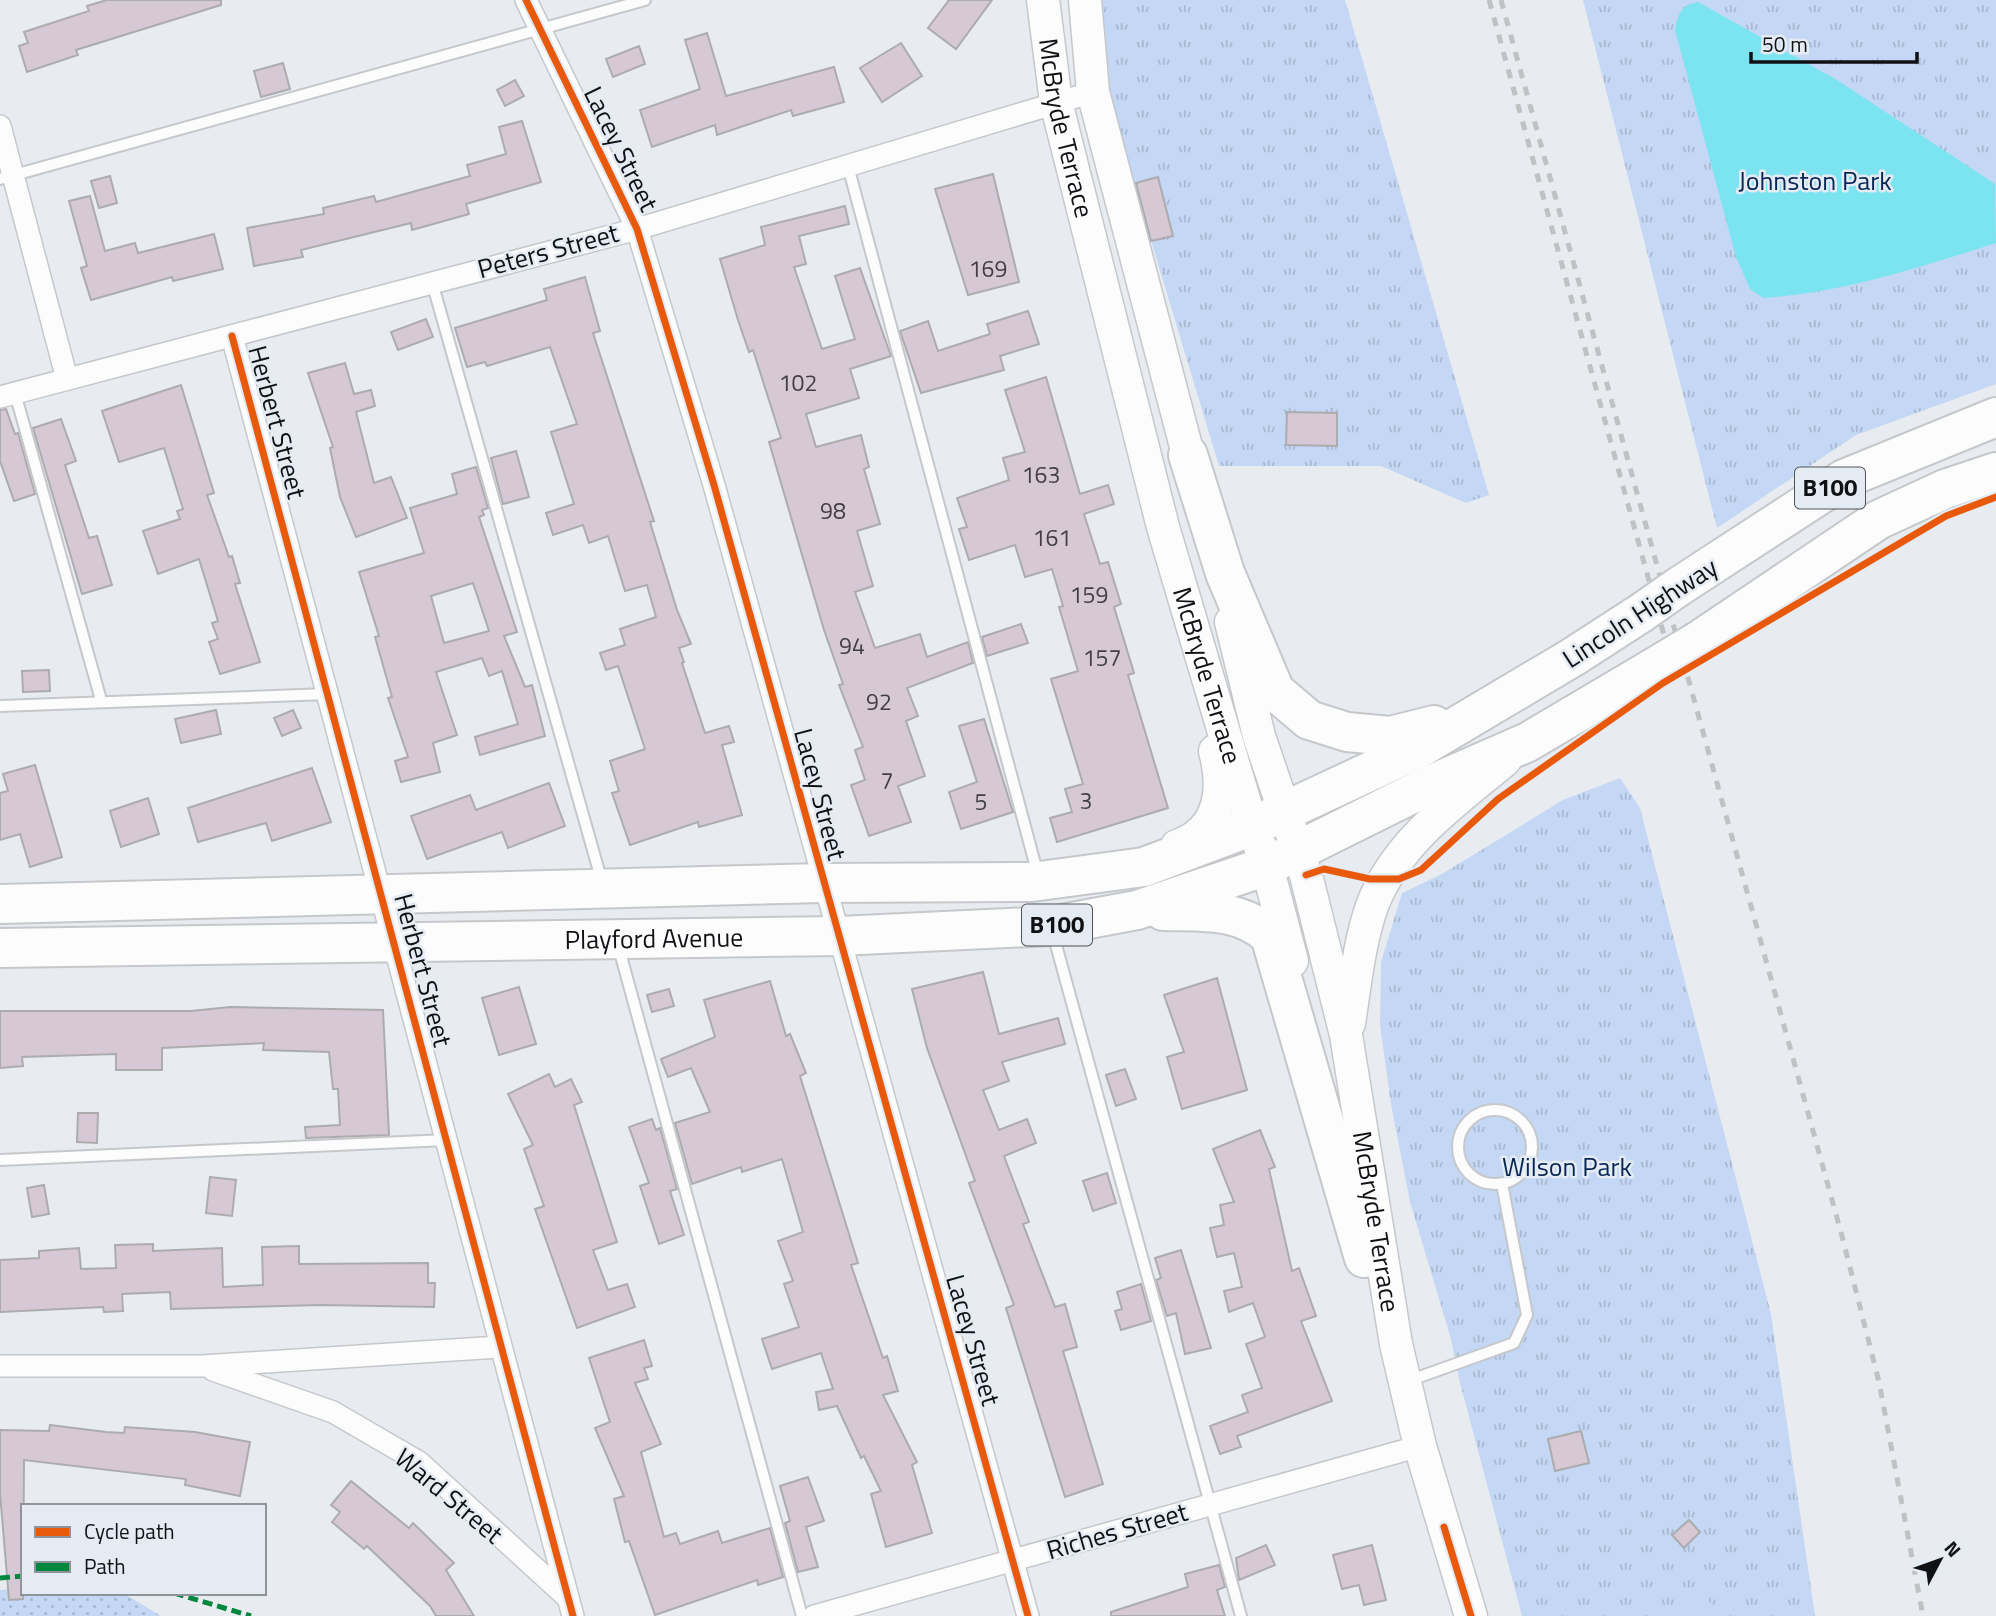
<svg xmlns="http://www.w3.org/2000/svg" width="1996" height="1616" font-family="'Titillium Web',sans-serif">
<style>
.grass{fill:url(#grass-dots)}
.park{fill:url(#park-tufts)}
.garden{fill:#c4d7f4}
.water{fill:#7ce4f1}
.building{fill:#d7c8d5;stroke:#acacaf;stroke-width:2;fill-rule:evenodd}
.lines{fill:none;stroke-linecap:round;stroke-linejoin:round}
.lane-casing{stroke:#c5c8cb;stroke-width:14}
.street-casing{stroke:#c5c8cb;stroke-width:24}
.secondary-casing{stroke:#c5c8cb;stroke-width:35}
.highway-casing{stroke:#c5c8cb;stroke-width:42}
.lane{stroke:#fcfcfd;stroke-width:10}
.street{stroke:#fcfcfd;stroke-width:21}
.secondary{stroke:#fcfcfd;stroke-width:32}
.highway{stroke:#fcfcfd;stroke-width:38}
.rail{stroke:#bfc1c2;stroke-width:5;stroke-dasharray:9 9;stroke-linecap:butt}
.highway-bridge-casing{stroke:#c5c8cb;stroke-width:42;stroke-linecap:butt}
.highway-bridge{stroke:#fcfcfd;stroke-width:38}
.quiet{stroke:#00873e;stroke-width:5;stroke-dasharray:10 5;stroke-linecap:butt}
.cycleway-casing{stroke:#e5ebf3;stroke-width:11}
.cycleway{stroke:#e8590c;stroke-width:7}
.labels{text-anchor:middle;stroke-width:5;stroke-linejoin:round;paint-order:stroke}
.number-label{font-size:23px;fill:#413f44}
.shield{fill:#e5ebf3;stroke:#4f5257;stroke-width:2}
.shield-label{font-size:24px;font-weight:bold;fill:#0f1114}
.street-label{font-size:26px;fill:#0f1114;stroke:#e5ebf3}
.park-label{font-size:26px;fill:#082755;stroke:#e5ebf3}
</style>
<defs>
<pattern id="grass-dots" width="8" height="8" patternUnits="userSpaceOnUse" patternTransform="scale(1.75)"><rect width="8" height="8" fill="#c4d7f4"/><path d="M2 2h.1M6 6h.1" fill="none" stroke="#a7b8d0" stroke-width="1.8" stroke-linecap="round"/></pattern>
<pattern id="park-tufts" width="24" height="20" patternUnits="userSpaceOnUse" patternTransform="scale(1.75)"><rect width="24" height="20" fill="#c4d7f4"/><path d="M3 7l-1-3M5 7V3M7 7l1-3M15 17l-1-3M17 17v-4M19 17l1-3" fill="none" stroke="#a7b8d0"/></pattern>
</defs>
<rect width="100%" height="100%" fill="#e8ecf0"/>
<path class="grass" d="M23 1588V1593H123L161 1616H0V1590Z"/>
<g class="park">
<path d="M1101 0H1345L1489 495 1466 503 1381 466H1219L1105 88Z"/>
<path d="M1583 0H1996V384L1856 435 1717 528Z"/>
<path d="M1620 778 1640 808 1771 1314 1815 1616H1522L1459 1379 1451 1339 1410 1202 1391 1104 1380 1025 1381 962 1402 893 1442 874 1563 800Z"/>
</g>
<path class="garden" d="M1699 1590 1721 1616H1669Z"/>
<path class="water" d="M1698 2 1837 80 1995 184 1996 243C1921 267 1842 293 1763 298L1750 289 1736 257 1675 30C1678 14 1681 5 1698 2Z"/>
<g class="building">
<path d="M107 0H221V5L76 50 78 55 27 72 19 46 28 43 24 32 89 11 87 6Z"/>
<path d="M949 0H992L956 49 928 28Z"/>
<path d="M707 33 726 96 834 67 844 102 793 116 791 110 717 135 715 125 652 147 640 110 700 89 685 40Z"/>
<path d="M901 43 922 76 882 102 860 68Z"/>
<path d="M639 46 645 64 613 77 606 59Z"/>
<path d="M283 63 290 89 261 97 254 71Z"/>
<path d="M515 80 524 96 505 106 497 90Z"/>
<path d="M522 121 541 182 466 204 469 214 412 230 411 223 301 250 303 257 254 266 247 228 324 214 323 208 374 196 376 202 470 176 467 165 506 154 499 127Z"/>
<path d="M993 174 1019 282 968 295 935 189Z"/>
<path d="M110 176 117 203 99 208 91 181Z"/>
<path d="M1158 177 1173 236 1151 241 1136 183Z"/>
<path d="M90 196 105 251 135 243 138 253 214 234 223 269 173 281 172 277 91 300 81 268 87 266 69 201Z"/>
<path d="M845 206 849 224 799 236 806 264 794 267 822 349 855 339 835 276 860 268 891 356 850 369 859 398 806 414 816 447 861 435 869 467 864 469 880 524 857 531 873 586 855 592 875 648 920 634 927 657 968 642 973 663 907 688 918 716 906 721 925 776 898 786 911 822 869 836 851 785 865 780 855 750 863 747 839 685 843 684 824 630 769 442 781 438 753 350 749 352 738 320 720 259 765 245 761 227Z"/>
<path d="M585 277 600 331 593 333 654 521 650 522 677 610 691 644 679 648 684 662 682 663 705 733 729 726 734 742 722 745 742 815 699 827 698 822 630 845 612 793 619 791 610 761 645 749 618 666 606 670 600 653 625 645 620 629 656 617 647 585 625 591 608 536 589 543 583 525 553 535 546 513 574 504 551 432 577 424 550 347 487 366 485 362 467 367 455 328 547 300 544 289Z"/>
<path d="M1028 311 1039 344 1000 356 1004 370 921 393 900 331 928 321 938 351 990 334 987 324Z"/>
<path d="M426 319 433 337 398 350 391 332Z"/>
<path d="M345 363 354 394 371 390 375 406 356 412 374 483 391 477 407 518 356 537 340 497 330 448 333 447 308 373Z"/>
<path d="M1046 377 1080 494 1108 485 1114 504 1084 514 1100 564 1108 562 1121 604 1114 607 1134 673 1128 675 1168 808 1057 842 1050 818 1072 812 1065 789 1083 784 1051 679 1078 671 1059 607 1063 606 1052 569 1025 577 1015 545 969 560 959 529 967 527 957 498 1009 480 1003 458 1025 452 1005 390Z"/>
<path d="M181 385 214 493 207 495 229 557 232 556 240 583 235 584 260 662 220 674 209 642 218 639 212 623 218 621 199 559 158 574 143 531 180 519 177 511 183 509 164 448 119 462 102 411Z"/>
<path d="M6 409 15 434 18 433 35 494 14 501 0 461V410Z"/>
<path d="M1287 412 1337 413V446L1286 445Z"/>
<path d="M61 419 76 461 65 465 89 538 97 536 112 585 82 594 33 428Z"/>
<path d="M516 451 529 497 503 504 491 458Z"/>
<path d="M476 467 488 508 482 510 484 515 479 517 517 632 504 636 525 687 532 685 545 736 480 755 475 737 518 724 502 671 489 676 482 658 436 672 457 735 433 743 440 772 401 782 395 761 408 757 388 698 392 697 375 637 379 636 359 572 424 553 410 508 457 494 452 474ZM473 583 489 631 444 643 431 596Z"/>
<path d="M1021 624 1028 643 987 656 982 637Z"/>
<path d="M49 670 50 691 23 692 22 671Z"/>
<path d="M216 710 221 734 181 743 175 719Z"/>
<path d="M293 710 301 728 282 736 274 718Z"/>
<path d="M984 719 1013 812 961 829 949 792 977 782 959 726Z"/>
<path d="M35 765 62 857 30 867 20 834 0 840V793L8 791 3 774Z"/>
<path d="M312 768 331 822 272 841 266 823 198 842 188 808Z"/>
<path d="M549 783 565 826 508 848 502 832 427 859 411 816 470 795 476 810Z"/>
<path d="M148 798 159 834 121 847 110 811Z"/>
<path d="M983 972 999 1034 1058 1018 1065 1044 1002 1062 1009 1081 983 1090 999 1130 1027 1119 1036 1143 1004 1156 1029 1222 1023 1224 1055 1307 1065 1304 1077 1347 1063 1351 1103 1484 1065 1497 1006 1308 1014 1305 969 1183 975 1181 927 1048 912 989Z"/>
<path d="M1217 978 1247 1090 1182 1109 1167 1057 1184 1052 1164 995Z"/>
<path d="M770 981 786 1036 790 1034 806 1073 800 1076 858 1263 851 1265 883 1358 887 1356 898 1391 883 1395 917 1462 912 1465 932 1533 886 1547 871 1494 881 1491 864 1456 861 1458 837 1406 819 1410 816 1392 833 1389 821 1353 772 1369 762 1339 799 1327 784 1284 793 1281 778 1241 803 1232 782 1159 742 1172 741 1167 692 1184 675 1123 710 1112 691 1068 668 1077 661 1059 715 1037 704 1000Z"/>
<path d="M519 987 536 1044 499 1055 482 998Z"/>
<path d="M669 989 674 1006 652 1012 647 995Z"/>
<path d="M230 1007 383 1010 389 1135 306 1138 305 1127 340 1125 338 1089H333L329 1052 263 1050 264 1043 162 1048V1070H116V1054L22 1057 23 1066 0 1068V1011H191Z"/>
<path d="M1125 1069 1136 1099 1116 1106 1106 1075Z"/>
<path d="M549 1074 555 1087 571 1079 582 1102 574 1105 617 1242 593 1250 608 1290 627 1284 635 1307 577 1328 535 1209 544 1206 524 1149 533 1145 508 1094Z"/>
<path d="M78 1113H98L97 1143 77 1142Z"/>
<path d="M652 1119 656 1130 660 1128 677 1189 670 1191 684 1235 659 1244 640 1186 649 1183 629 1127Z"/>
<path d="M1260 1130 1275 1167 1269 1169 1292 1271 1299 1268 1316 1316 1301 1321 1332 1401 1237 1436 1241 1447 1220 1454 1210 1426 1248 1412 1242 1395 1262 1388 1246 1344 1265 1337 1253 1303 1229 1312 1224 1291 1242 1287 1234 1253 1217 1257 1210 1228 1224 1225 1220 1205 1234 1202 1213 1149Z"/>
<path d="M1107 1173 1116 1203 1093 1211 1083 1181Z"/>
<path d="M210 1177 236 1180 232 1216 206 1213Z"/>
<path d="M44 1185 49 1214 32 1217 27 1188Z"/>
<path d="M153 1244V1251L222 1248 223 1287 263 1285 262 1247 299 1246V1264L428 1263V1283H435L434 1307 320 1305 171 1309 170 1292 122 1294 123 1311 104 1312 103 1307 0 1312V1260L39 1258V1251L79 1248 81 1269 116 1268 115 1245Z"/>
<path d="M1181 1250 1211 1348 1185 1354 1176 1313 1167 1316 1156 1280 1161 1278 1155 1258Z"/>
<path d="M1141 1284 1151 1321 1121 1330 1115 1311 1122 1309 1117 1292Z"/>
<path d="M644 1340 652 1366 644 1368 648 1379 635 1383 661 1444 641 1452 664 1537 676 1533 680 1544 718 1531 722 1543 770 1528 783 1577 758 1585 757 1580 655 1615 629 1541 625 1542 614 1499 624 1496 595 1428 610 1422 589 1358Z"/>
<path d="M50 1425 106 1432 124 1433 125 1427 195 1432 250 1442 240 1496 185 1485 186 1479 24 1460 23 1599 9 1600 0 1493V1430L49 1431Z"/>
<path d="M1581 1431 1589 1463 1555 1471 1548 1439Z"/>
<path d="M808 1477 824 1521 806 1527 818 1567 798 1572 785 1523 790 1521 780 1486Z"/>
<path d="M351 1481 409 1528 413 1523 454 1563 446 1570 474 1616H436L430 1606 367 1546 364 1549 332 1522 340 1512 331 1505Z"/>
<path d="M1689 1520 1700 1532 1684 1548 1672 1535Z"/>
<path d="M1266 1545 1275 1565 1239 1580 1236 1558Z"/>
<path d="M1372 1545 1386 1600 1364 1605 1359 1585 1342 1589 1333 1555Z"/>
<path d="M1219 1565 1225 1587 1217 1590 1225 1616H1111V1612L1188 1587 1185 1574Z"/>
</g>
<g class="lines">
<g class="lane-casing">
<g id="lane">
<path d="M848 166 1038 875"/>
<path d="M0 179 645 0"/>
<path d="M432 282 602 882"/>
<path d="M15 393 101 700"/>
<path d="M0 706 328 694"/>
<path d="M1053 934 1241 1616"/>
<path d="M618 945 802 1616"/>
<circle cx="1495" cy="1147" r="37"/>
<path d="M0 1160 447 1140"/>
<path d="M1408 1381 1514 1343 1527 1315 1502 1184"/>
</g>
</g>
<g class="street-casing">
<g id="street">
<path d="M526 0 637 229 714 485 1028 1616"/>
<path d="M0 126 67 379"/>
<path d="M232 336 573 1616"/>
<path d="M0 397 637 229 1093 92"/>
<path d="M0 1366H202L499 1347"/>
<path d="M213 1370 333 1412 419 1462 568 1598"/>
<path d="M814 1616 1420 1446"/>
</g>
</g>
<g class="secondary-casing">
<g id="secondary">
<path id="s1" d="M1043 0 1056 102 1163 527 1248 813 1267 866 1292 961"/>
<path d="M1085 0 1093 92 1194 477"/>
<path id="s2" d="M1231 622 1259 736 1306 875 1346 1035 1396 1344 1420 1446 1471 1616"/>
<path d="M1177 846C1221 831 1225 790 1215 751"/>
<path d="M1349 1023C1355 985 1359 943 1372 906 1396 842 1455 802 1505 760"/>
</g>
</g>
<g class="highway-casing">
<g id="highway">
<path d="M1188 455 1225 573 1275 691 1309 720 1347 732 1390 736 1434 725"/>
<path d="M1678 587 1844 479 1996 417"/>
<path d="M1698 641 1878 520 1945 489 1996 472"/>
<path d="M0 904 823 883 1032 882 1144 867 1253 826 1418 749 1573 657 1641 613"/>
<path d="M1163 911C1202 912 1240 908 1270 936L1364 1258"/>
<path id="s3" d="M0 948 839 936 1051 926 1137 910 1267 866 1432 784 1528 742 1653 668"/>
</g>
</g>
<use href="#lane" class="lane"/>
<use href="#street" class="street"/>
<use href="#secondary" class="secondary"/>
<use href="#highway" class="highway"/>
<g class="rail">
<path d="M1489 0 1675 675"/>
<path d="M1501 0 1842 1236 1879 1382 1923 1616"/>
</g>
<g class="highway-bridge-casing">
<g id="highway-bridge">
<path d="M1641 613 1678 587"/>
<path d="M1653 668 1698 641"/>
</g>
</g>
<use href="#highway-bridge" class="highway-bridge"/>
<g class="quiet">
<path d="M0 1578 23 1576"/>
<path d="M174 1593 251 1616"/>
</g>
<g class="cycleway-casing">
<g id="cycleway">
<path d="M526 0 637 229 714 485 1028 1616"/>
<path d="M232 336 573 1616"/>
<path d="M1306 875 1324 869 1370 879H1399L1421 870 1498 799 1663 683 1946 516 1996 497"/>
<path d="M1444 1527 1471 1616"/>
</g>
</g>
<use href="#cycleway" class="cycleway"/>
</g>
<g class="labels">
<g class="number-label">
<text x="988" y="277">169</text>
<text x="798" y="391">102</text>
<text x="1041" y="483">163</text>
<text x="833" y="519">98</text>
<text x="1052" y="546">161</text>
<text x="1089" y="603">159</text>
<text x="852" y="654">94</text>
<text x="1102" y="666">157</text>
<text x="879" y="710">92</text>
<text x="887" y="789">7</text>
<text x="1086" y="809">3</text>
<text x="981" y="810">5</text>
</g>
<g class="shield">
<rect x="1795" y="467.5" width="70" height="41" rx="5"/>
<rect x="1022" y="904.5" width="70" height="41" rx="5"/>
</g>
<g class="shield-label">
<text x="1830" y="496">B100</text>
<text x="1057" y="933">B100</text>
</g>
<g class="street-label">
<text dy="9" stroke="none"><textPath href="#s1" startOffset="130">McBryde Terrace</textPath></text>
<text transform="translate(621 149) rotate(64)" y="9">Lacey Street</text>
<text transform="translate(548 251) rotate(-15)" y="9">Peters Street</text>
<text transform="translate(277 422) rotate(75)" y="9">Herbert Street</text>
<text transform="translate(1640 613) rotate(-33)" y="9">Lincoln Highway</text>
<text dy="9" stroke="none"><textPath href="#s1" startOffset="696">McBryde Terrace</textPath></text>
<text transform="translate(820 794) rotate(75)" y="9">Lacey Street</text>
<text dy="9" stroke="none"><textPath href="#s3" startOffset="654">Playford Avenue</textPath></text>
<text transform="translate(423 970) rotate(75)" y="9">Herbert Street</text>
<text dy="9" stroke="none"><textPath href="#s2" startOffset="618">McBryde Terrace</textPath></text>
<text transform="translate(973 1340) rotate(74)" y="9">Lacey Street</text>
<text transform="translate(449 1496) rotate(40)" y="9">Ward Street</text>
<text transform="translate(1117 1531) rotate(-16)" y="9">Riches Street</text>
</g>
<g class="park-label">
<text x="1815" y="190">Johnston Park</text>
<text x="1567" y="1176">Wilson Park</text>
</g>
</g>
<rect x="21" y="1504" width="245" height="91" fill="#e5ebf3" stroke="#8f949a" stroke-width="2"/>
<rect x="35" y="1527" width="35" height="10" fill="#e8590c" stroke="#8f949a" stroke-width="2"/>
<text x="84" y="1539" font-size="21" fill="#0f1114">Cycle path</text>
<rect x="35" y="1562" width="35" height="10" fill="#00873e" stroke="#8f949a" stroke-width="2"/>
<text x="84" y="1574" font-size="21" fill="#0f1114">Path</text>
<g transform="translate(1940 1560) rotate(49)" stroke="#e5ebf3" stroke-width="5" paint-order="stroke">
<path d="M0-5L12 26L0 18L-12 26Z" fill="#0f1114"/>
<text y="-10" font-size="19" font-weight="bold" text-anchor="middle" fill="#0f1114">N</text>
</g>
<path d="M1751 52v10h166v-10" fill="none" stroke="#0f1114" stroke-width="3.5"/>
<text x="1762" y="52" font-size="21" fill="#0f1114" stroke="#e5ebf3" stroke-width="5" paint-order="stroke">50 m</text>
</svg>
